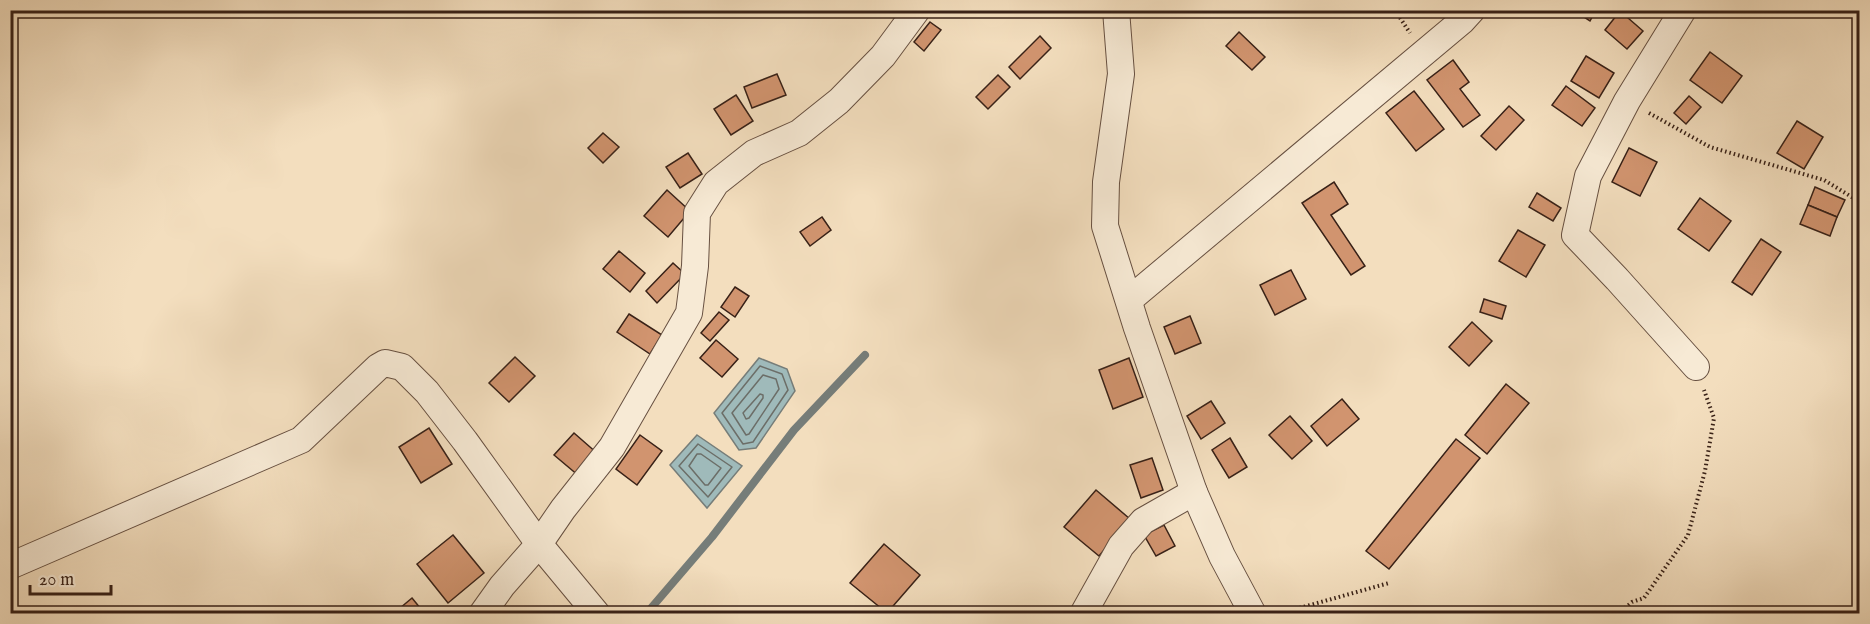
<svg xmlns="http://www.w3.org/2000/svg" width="1870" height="624" font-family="'IM FELL English',serif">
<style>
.water{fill:#9fbaba;stroke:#767d79;stroke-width:1.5}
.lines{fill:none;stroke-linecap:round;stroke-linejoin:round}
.shore{stroke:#6c6e68;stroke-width:1.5}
.stream{stroke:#767d79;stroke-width:8}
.building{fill:#d1946f;stroke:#382117;stroke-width:1.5}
.street-casing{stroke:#675041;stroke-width:28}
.path{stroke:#382117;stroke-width:4;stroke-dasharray:1.5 3;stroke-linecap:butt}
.street{stroke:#f7ead5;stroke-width:26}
</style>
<rect width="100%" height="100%" fill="#f3debe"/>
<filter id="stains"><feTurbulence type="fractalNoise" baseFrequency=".00333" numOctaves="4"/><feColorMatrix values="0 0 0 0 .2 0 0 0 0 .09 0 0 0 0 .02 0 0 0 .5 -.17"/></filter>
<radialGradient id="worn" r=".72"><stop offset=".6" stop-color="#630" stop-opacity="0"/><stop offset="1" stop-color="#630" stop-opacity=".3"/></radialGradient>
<g class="water">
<path d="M759 358 787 369 795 391 756 448 739 450 714 413Z"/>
<path d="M697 435 742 466 707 508 670 465Z"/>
</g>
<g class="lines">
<g class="shore">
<path d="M760 366 782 374 788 390 753 442 743 444 722 413Z"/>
<path d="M763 375 776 379 779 389 749 434 746 435 732 413Z"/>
<path d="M760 394 763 395V398L749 418 746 419 743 413Z"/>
<path d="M698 444 732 467 708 497 679 466Z"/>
<path d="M697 454H701L721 468 708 485H705L689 466Z"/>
</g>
<path class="stream" d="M646 614 712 537 794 430 865 355"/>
</g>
<g class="building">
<path d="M1573 10H1596L1590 21Z"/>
<path d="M1620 11 1643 31 1627 49 1605 30Z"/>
<path d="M930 22 941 30 924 51 914 42Z"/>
<path d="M1239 32 1265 57 1252 70 1226 46Z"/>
<path d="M1040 36 1051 48 1020 79 1009 67Z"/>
<path d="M1710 52 1742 76 1722 103 1690 80Z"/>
<path d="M1586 56 1614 73 1599 98 1571 81Z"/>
<path d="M1453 60 1469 82 1460 89 1480 115 1463 127 1427 80Z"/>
<path d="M777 74 786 95 752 108 744 87Z"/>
<path d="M998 75 1010 87 988 109 976 97Z"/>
<path d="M1566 86 1595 108 1582 126 1552 105Z"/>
<path d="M1414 91 1444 129 1416 151 1386 113Z"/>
<path d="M736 95 753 121 731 135 714 109Z"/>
<path d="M1689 96 1701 107 1686 124 1674 113Z"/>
<path d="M1509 106 1524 120 1496 150 1481 136Z"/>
<path d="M1797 121 1823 137 1804 169 1777 153Z"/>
<path d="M603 133 619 147 603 163 588 148Z"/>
<path d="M1629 148 1657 162 1640 196 1612 182Z"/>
<path d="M688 153 702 174 680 188 666 167Z"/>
<path d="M1334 182 1348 204 1331 215 1365 266 1351 275 1302 203Z"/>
<path d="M1815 187 1845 200 1837 217 1808 205Z"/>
<path d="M667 190 690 211 668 237 644 216Z"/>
<path d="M1537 193 1561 208 1553 221 1529 207Z"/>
<path d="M1700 198 1731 221 1709 251 1678 229Z"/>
<path d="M1808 205 1837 217 1830 236 1800 224Z"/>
<path d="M822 217 831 230 810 246 800 232Z"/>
<path d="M1518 230 1545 245 1526 277 1499 261Z"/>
<path d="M1761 239 1781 252 1752 295 1732 282Z"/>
<path d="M619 251 645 273 630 292 603 269Z"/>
<path d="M673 263 685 274 657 303 646 291Z"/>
<path d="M1291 270 1306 299 1275 315 1260 285Z"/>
<path d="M735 287 749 296 735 317 721 307Z"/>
<path d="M1484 299 1506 306 1502 319 1480 312Z"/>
<path d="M719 312 729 320 710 341 701 333Z"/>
<path d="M629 314 662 335 650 354 617 332Z"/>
<path d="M1190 316 1201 343 1175 354 1164 327Z"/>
<path d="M1472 322 1492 341 1469 366 1449 347Z"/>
<path d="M716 340 738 359 722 377 700 358Z"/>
<path d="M515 357 535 376 509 402 489 383Z"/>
<path d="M1129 358 1143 397 1113 409 1099 370Z"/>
<path d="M1506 384 1529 403 1487 454 1465 435Z"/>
<path d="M1342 399 1359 419 1327 446 1311 426Z"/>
<path d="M1211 401 1225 423 1201 439 1187 416Z"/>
<path d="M1290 416 1312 441 1292 459 1269 435Z"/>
<path d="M429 428 452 464 421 483 399 447Z"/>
<path d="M574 433 598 454 579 476 554 455Z"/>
<path d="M640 435 662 451 637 485 616 469Z"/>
<path d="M1230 438 1247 467 1229 478 1212 450Z"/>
<path d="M1456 439 1480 458 1389 569 1366 551Z"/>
<path d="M1152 458 1163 490 1141 498 1130 465Z"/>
<path d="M1096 490 1130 519 1099 556 1064 527Z"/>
<path d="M1164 525 1175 546 1156 556 1144 535Z"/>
<path d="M453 535 484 573 448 603 417 564Z"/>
<path d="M884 544 920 575 887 613 850 583Z"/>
<path d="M412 598 425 614H393Z"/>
</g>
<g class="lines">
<g class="street-casing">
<g id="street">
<path d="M1116 10 1121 74 1106 182 1105 226 1137 328 1194 492 1222 556 1253 614"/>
<path d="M1683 10 1627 101 1588 176 1575 235 1617 279 1696 367"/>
<path d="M1129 300 1462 21 1472 10"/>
<path d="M10 566 301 440 378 367 385 363 402 367 427 392 465 441 539 544 597 614"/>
<path d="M482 614 502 586 539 544 563 509 612 447 689 313 695 266 697 213 716 183 754 153 799 133 839 101 883 56 917 10"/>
<path d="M1083 614 1121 546 1143 521 1194 492"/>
</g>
</g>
<g class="path">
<path d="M1395 10 1410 33"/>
<path d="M1649 113 1710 147 1824 180 1860 202"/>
<path d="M1278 614 1389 583"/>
<path d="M1618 614 1632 602 1644 598 1688 535 1705 471 1714 418 1704 390"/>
</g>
<use href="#street" class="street"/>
</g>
<rect width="1870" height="624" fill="none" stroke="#f3debe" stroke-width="36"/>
<rect x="12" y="12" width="1846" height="600" fill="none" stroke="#382117" stroke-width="3"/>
<rect x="18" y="18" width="1834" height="588" fill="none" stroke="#382117" stroke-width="1.5"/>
<path d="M30 585v9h81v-9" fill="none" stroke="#382117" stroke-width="3"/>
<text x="39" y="585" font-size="18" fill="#382117" stroke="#f7ead5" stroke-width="4.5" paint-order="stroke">20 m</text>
<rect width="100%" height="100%" filter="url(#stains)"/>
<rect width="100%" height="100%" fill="url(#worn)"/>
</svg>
